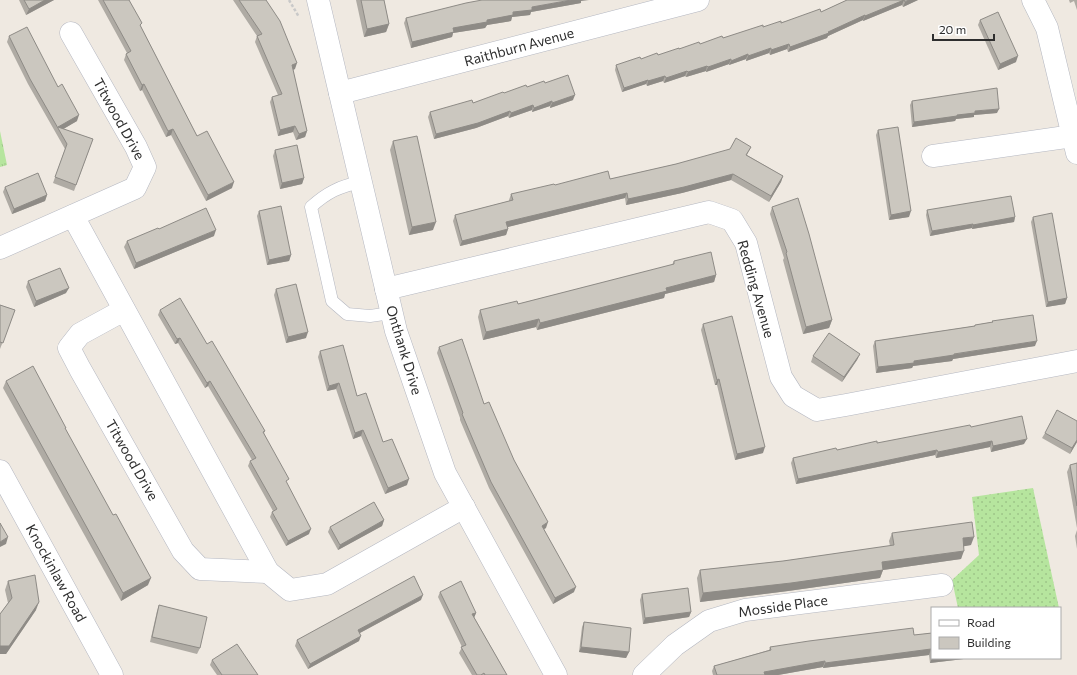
<svg xmlns="http://www.w3.org/2000/svg" width="1077" height="675" font-family="Commissioner,sans-serif">
<style>
.grass{fill:url(#grass-dots)}
.park{fill:url(#park-tufts)}
.lines{fill:none;stroke-linecap:round;stroke-linejoin:round}
.lane-casing{stroke:#b4b7c1;stroke-width:13}
.street-casing{stroke:#b4b7c1;stroke-width:23}
.path{stroke:#c9c9c9;stroke-width:2.5;stroke-dasharray:3 2;stroke-linecap:butt}
.lane{stroke:#fff;stroke-width:12}
.street{stroke:#fff;stroke-width:22}
.wall{fill:#afaba4}
.shaded-wall{fill:#8e8b86}
.building{fill:#cbc7bf;stroke:#8e8b86}
.labels{text-anchor:middle;stroke-width:4;stroke-linejoin:round;paint-order:stroke}
.street-label{font-size:14px;fill:#2e2e2e;stroke:#fff}
</style>
<defs>
<pattern id="grass-dots" width="8" height="8" patternUnits="userSpaceOnUse"><rect width="8" height="8" fill="#b6e59e"/><path d="M2 2h.1M6 6h.1" fill="none" stroke="#9dc588" stroke-width="1.8" stroke-linecap="round"/></pattern>
<pattern id="park-tufts" width="24" height="20" patternUnits="userSpaceOnUse"><rect width="24" height="20" fill="#b6e59e"/><path d="M3 7l-1-3M5 7V3M7 7l1-3M15 17l-1-3M17 17v-4M19 17l1-3" fill="none" stroke="#9dc588"/></pattern>
</defs>
<rect width="100%" height="100%" fill="#efe9e1"/>
<path class="grass" d="M1033 488 1059 608H958L952 580 979 555 972 497Z"/>
<path class="park" d="M0 131 7 165 0 167Z"/>
<g class="lines">
<g class="lane-casing">
<path id="lane" d="M361 182C340 186 326 193 311 207L332 301 347 314 370 316 391 313"/>
</g>
<g class="street-casing">
<g id="street">
<path d="M318 0 396 331 445 473 556 675"/>
<path d="M1033 0 1047 28 1077 153"/>
<path d="M340 93 698 0"/>
<path d="M933 156 1073 136"/>
<path d="M73 216 268 572 290 590 327 584 464 507"/>
<path d="M0 248 135 188 145 167 136 147 71 33"/>
<path d="M386 289 709 212 732 220 746 243 781 377 793 396 817 410 846 405 1077 361"/>
<path d="M124 310 80 334 69 348 80 369 183 551 200 569 268 572"/>
<path d="M0 471 112 675"/>
<path d="M644 675 675 645 709 621 745 610 942 585"/>
</g>
</g>
<path class="path" d="M289 0 299 17"/>
<use href="#lane" class="lane"/>
<use href="#street" class="street"/>
</g>
<g class="wall">
<path d="M19 0H54L26 15Z"/>
<path d="M98 0H129L141 27 197 136 232 188 206 201 171 135 166 137 142 90 140 91 124 60 126 54 127 53Z"/>
<path d="M233 0H266L295 69 293 70 307 131 305 137 296 140 293 132 278 136 270 102 272 97 278 95 255 42 257 36Z"/>
<path d="M356 0H384L389 24 386 32 364 37Z"/>
<path d="M847 0H918L903 7 902 5 863 21V20L828 36 827 38 788 52 787 49 770 55 769 53 746 61V59L729 65V64L706 72V71L686 77 685 76 664 83 663 81 647 86 646 84 622 92 615 70 616 65 641 59 658 55 821 12Z"/>
<path d="M1069 0H1077V10L1074 1 1070 3Z"/>
<path d="M581 1V3L531 12 530 15 512 17 511 21 487 25 485 28 453 33 452 37 411 48 404 23 406 18Z"/>
<path d="M980 20 1016 62 998 70 978 25Z"/>
<path d="M9 36 58 87 77 121 63 129 93 139 74 191 53 183 65 149 28 84 7 42Z"/>
<path d="M545 83 573 100 550 108V106L532 112V110L509 118 508 116 476 128 434 139 428 117 430 112 473 103 504 93Z"/>
<path d="M912 101 997 113 974 115V117L956 119 955 121 912 127 910 105Z"/>
<path d="M878 130 909 217 889 220 876 135Z"/>
<path d="M393 141 433 230 409 235 390 150Z"/>
<path d="M751 147 747 155 783 176 781 182 769 202 731 180 682 193 626 205 625 198 507 227 508 229 506 235 460 246 453 221 455 215 509 201V200L511 194 555 185 610 179Z"/>
<path d="M275 150 304 178 302 184 280 189 273 156Z"/>
<path d="M5 187 47 195 45 201 12 214 3 192Z"/>
<path d="M772 207 832 320 829 328 803 334 783 260 784 258 770 214Z"/>
<path d="M927 210 1015 217 1014 222 972 229V228L930 236 926 215Z"/>
<path d="M259 211 291 255 289 261 267 265 257 216Z"/>
<path d="M1033 217 1067 298 1065 304 1046 307 1031 222Z"/>
<path d="M159 229 214 236 134 269 124 247 127 241Z"/>
<path d="M674 261 716 275 714 282 665 294 664 298 537 330 536 327 483 340 478 317 480 310 518 304 672 265Z"/>
<path d="M28 281 66 293 34 307 26 287Z"/>
<path d="M276 289 306 338 286 343 274 295Z"/>
<path d="M0 305 15 310 0 349Z"/>
<path d="M160 310 207 344 265 431 264 433 309 534 286 546 270 517 272 512 273 511 248 466 250 461 252 460 208 386 205 388 178 343 175 344 158 315Z"/>
<path d="M992 321 1035 346 953 359 952 361 913 366 912 368 876 373 873 346 875 341 974 326 975 325 992 322Z"/>
<path d="M703 324 763 453 735 460 717 385H715L701 330Z"/>
<path d="M439 347 484 404 514 460 546 528 544 529 574 592 553 604 489 488 460 420V418L437 353Z"/>
<path d="M320 351 357 396 407 485 385 494 361 436 353 439 336 389 327 391 318 357Z"/>
<path d="M860 354 857 360 842 382 811 362 813 356Z"/>
<path d="M6 381 66 430 148 585 121 601 3 388Z"/>
<path d="M1077 421V442L1070 454 1042 438 1045 433Z"/>
<path d="M971 427 1024 444 991 452 990 447 936 458 935 455 796 484 791 463 793 458Z"/>
<path d="M1077 463V528L1067 472 1070 465Z"/>
<path d="M384 520 382 526 338 550 328 532 330 527Z"/>
<path d="M1077 530V549L1075 536Z"/>
<path d="M892 533 971 545 964 546 961 559 883 570 880 578 788 591 700 602 697 578 700 570 783 561 890 546 889 541Z"/>
<path d="M8 581 36 610 6 654H0V614L8 603 5 590Z"/>
<path d="M440 592 476 613 474 617 507 675H472L459 653 462 647 438 597Z"/>
<path d="M642 594 691 612 689 617 643 624 640 600Z"/>
<path d="M421 600 360 633 359 641 308 669 295 646 297 640Z"/>
<path d="M159 605 200 648 197 654 150 642 157 611Z"/>
<path d="M584 622 629 652 626 658 579 652 582 627Z"/>
<path d="M932 633V658H972L930 663 929 655 823 668V667L778 675H713L712 671 714 666 769 650 770 647 914 635Z"/>
<path d="M212 660 258 675H217L210 665Z"/>
</g>
<g class="shaded-wall">
<path d="M45 0H54L26 15 29 9Z"/>
<path d="M571 0H589L581 1V3L531 12 530 15 512 17 511 21 487 25 485 28 453 33 452 37 411 48 412 42 453 28 487 20 532 7Z"/>
<path d="M904 0 902 5 863 21 865 16Z"/>
<path d="M909 0H918L903 7 905 2Z"/>
<path d="M865 15 863 20 828 36 827 38 788 52 790 47 828 32Z"/>
<path d="M389 24 386 32 364 37 367 29Z"/>
<path d="M789 44 787 49 770 55 771 50Z"/>
<path d="M771 48 769 53 746 61 748 56Z"/>
<path d="M748 54 746 59 729 65 731 61Z"/>
<path d="M1018 56 1016 62 998 70 1000 64Z"/>
<path d="M731 59 729 64 706 72 708 67Z"/>
<path d="M297 63 295 69 289 71 292 65Z"/>
<path d="M707 66 706 71 686 77 688 72Z"/>
<path d="M687 71 685 76 664 83 666 78Z"/>
<path d="M665 76 663 81 647 86 648 81Z"/>
<path d="M648 80 646 84 622 92 624 88Z"/>
<path d="M144 84 142 90 140 91 142 85Z"/>
<path d="M575 95 573 100 550 108 552 103Z"/>
<path d="M552 101 550 106 532 112 534 108Z"/>
<path d="M533 105 532 110 509 118 511 113Z"/>
<path d="M999 109 997 113 974 115V117L956 119 955 121 912 127 914 122 975 111Z"/>
<path d="M510 111 508 116 476 128 434 139 436 134Z"/>
<path d="M79 115 77 121 60 131 58 127Z"/>
<path d="M295 126 293 132 278 136 280 130Z"/>
<path d="M173 129 171 135 166 137 168 131Z"/>
<path d="M307 131 305 137 296 140 299 134Z"/>
<path d="M733 174 731 180 682 193 626 205 628 199Z"/>
<path d="M783 176 781 182 769 202 771 196Z"/>
<path d="M304 178 302 184 280 189 282 183Z"/>
<path d="M234 182 232 188 206 201 208 195Z"/>
<path d="M627 193 625 198 504 228 506 222Z"/>
<path d="M47 195 45 201 12 214 14 209Z"/>
<path d="M911 211 909 217 889 220 891 215Z"/>
<path d="M1015 217 1014 222 972 229 973 225Z"/>
<path d="M436 222 433 230 409 235 412 227Z"/>
<path d="M973 224 972 228 930 236 932 231Z"/>
<path d="M508 229 506 235 460 246 462 241Z"/>
<path d="M216 230 214 236 134 269 136 263Z"/>
<path d="M291 255 289 261 267 265 269 260Z"/>
<path d="M716 275 714 282 665 294 664 298 537 330 540 323 666 288Z"/>
<path d="M69 288 66 293 34 307 36 301Z"/>
<path d="M1067 298 1065 304 1046 307 1048 302Z"/>
<path d="M539 319 536 327 483 340 486 332Z"/>
<path d="M832 320 829 328 803 334 806 327Z"/>
<path d="M308 332 306 338 286 343 288 337Z"/>
<path d="M180 338 178 343 175 344 177 339Z"/>
<path d="M1037 341 1035 346 953 359 952 361 913 366 912 368 876 373 878 367 914 361Z"/>
<path d="M860 354 857 360 842 382 844 377Z"/>
<path d="M719 379 717 385H715L717 380Z"/>
<path d="M210 381 208 386 205 388 207 383Z"/>
<path d="M339 383 336 389 327 391 329 386Z"/>
<path d="M363 430 361 436 353 439 355 433Z"/>
<path d="M1027 439 1024 444 991 452 993 446Z"/>
<path d="M1077 440V442L1070 454 1072 448Z"/>
<path d="M992 441 990 447 936 458 938 452Z"/>
<path d="M765 447 763 453 735 460 737 454Z"/>
<path d="M937 450 935 455 796 484 798 479Z"/>
<path d="M409 479 407 485 385 494 388 488Z"/>
<path d="M384 520 382 526 338 550 340 545Z"/>
<path d="M548 522 546 528 540 531 542 526Z"/>
<path d="M311 529 309 534 286 546 288 541Z"/>
<path d="M8 537 6 544 0 547V542Z"/>
<path d="M974 537 971 545 960 547 963 538Z"/>
<path d="M964 551 961 559 883 570 880 578 788 591 700 602 703 593 882 562Z"/>
<path d="M151 578 148 585 121 601 123 593Z"/>
<path d="M576 587 574 592 553 604 555 598Z"/>
<path d="M423 595 421 600 356 635 358 630Z"/>
<path d="M39 602 36 610 6 654H0V646Z"/>
<path d="M691 612 689 617 643 624 645 618Z"/>
<path d="M476 613 474 618 472 614Z"/>
<path d="M361 636 359 641 308 669 310 664Z"/>
<path d="M581 647 629 652 626 658 579 652Z"/>
<path d="M931 649 929 655 823 668 825 663Z"/>
<path d="M932 658H972L930 663Z"/>
<path d="M825 661 823 667 778 675H763L764 672Z"/>
</g>
<g class="building">
<path d="M24 0H45L29 9Z"/>
<path d="M103 0H129L142 23 140 25 197 136 207 131 234 182 208 195 173 129 168 131 144 84 142 85 126 54 131 51Z"/>
<path d="M239 0H266L280 21 297 63 292 65 307 131 299 134 295 126 280 130 272 97 282 94 257 36 262 34Z"/>
<path d="M361 0H384L389 24 367 29Z"/>
<path d="M482 0H571L532 7V10L513 12V15L487 20V22L453 28 454 32 412 42 406 18 466 3Z"/>
<path d="M847 0H909L905 2 904 0 865 16V15L828 32 829 33 790 47 789 44 771 50V48L748 56V54L731 61V59L708 67 707 66 688 72 687 71 666 78 665 76 648 81V80L624 88 616 65 640 57 641 59 657 53 658 55 679 48V49L699 42 700 44 722 36 723 38 763 25V27L781 21V23L820 9 821 12Z"/>
<path d="M998 12 1018 56 1000 64 980 20Z"/>
<path d="M27 27 58 87 62 84 79 115 58 127 93 139 76 185 55 177 67 144 30 79 9 36Z"/>
<path d="M568 75 575 95 552 103V101L534 108 533 105 511 113 510 111 478 123 436 134 430 112 472 100 473 103 503 92 504 93 526 85 527 87 544 81 545 83Z"/>
<path d="M997 88 999 109 975 111V113L957 115V116L914 122 912 101Z"/>
<path d="M898 127 911 211 891 215 878 130Z"/>
<path d="M417 136 436 222 412 227 393 141Z"/>
<path d="M736 138 751 147 746 155 783 176 771 196 733 174 684 187 628 199 627 193 506 222 508 229 462 241 455 215 513 200 511 194 554 184 555 185 608 171 610 179 676 164 730 149Z"/>
<path d="M297 145 304 178 282 183 275 150Z"/>
<path d="M38 173 47 195 14 209 5 187Z"/>
<path d="M1011 196 1015 217 973 225V224L932 231 927 210Z"/>
<path d="M798 198 809 234 832 320 806 327 786 253 787 252 772 207Z"/>
<path d="M281 206 291 255 269 260 259 211Z"/>
<path d="M206 208 216 230 136 263 127 241 158 228 159 229Z"/>
<path d="M1052 213 1067 298 1048 302 1033 217Z"/>
<path d="M711 252 716 275 666 288 667 291 540 323 539 319 486 332 480 310 517 301 518 304 674 264V261Z"/>
<path d="M60 268 69 288 36 301 28 281Z"/>
<path d="M296 284 308 332 288 337 276 289Z"/>
<path d="M180 298 207 344 212 341 265 431 263 432 289 479 286 481 311 529 288 541 272 512 277 509 250 461 256 458 210 381 207 383 180 338 177 339 160 310Z"/>
<path d="M0 305 15 310 3 343 0 342Z"/>
<path d="M1033 315 1037 341 954 354V355L914 361V363L878 367 875 341 975 326V325L993 322 992 321Z"/>
<path d="M732 316 765 447 737 454 719 379 717 380 703 324Z"/>
<path d="M829 333 860 354 844 377 813 356Z"/>
<path d="M462 339 484 404 489 402 514 460 548 522 542 526 576 587 555 598 491 482 462 414 463 413 439 347Z"/>
<path d="M343 345 357 396 366 393 383 442 392 439 409 479 388 488 363 430 355 433 339 383 329 386 320 351Z"/>
<path d="M33 366 66 428H65L113 515 116 514 151 578 123 593 6 381Z"/>
<path d="M1057 410 1077 421V440L1072 448 1045 433Z"/>
<path d="M1022 416 1027 439 993 446 992 441 938 452 937 450 798 479 793 458 836 448 837 450 877 441V443L970 425 971 427Z"/>
<path d="M1077 463V506L1070 465Z"/>
<path d="M374 502 384 520 340 545 330 527Z"/>
<path d="M972 522 974 537 963 538 964 551 882 562 883 570 791 583 703 593 700 570 783 561 894 545 892 533Z"/>
<path d="M0 523 8 537 0 542Z"/>
<path d="M35 575 39 602 9 646H0V614L12 598 8 581Z"/>
<path d="M414 576 423 595 358 630 361 636 310 664 297 640Z"/>
<path d="M461 581 476 613 472 614 507 675H485L484 673 481 675H477L461 647 466 645 440 592Z"/>
<path d="M688 588 691 612 645 618 642 594Z"/>
<path d="M159 605 207 617 200 648 152 637Z"/>
<path d="M584 622 631 628 629 652 581 647Z"/>
<path d="M913 628 914 635 932 633V658L931 649 825 663V661L764 672 765 675H717L714 666 771 650 770 647 809 641Z"/>
<path d="M237 644 258 675H222L212 660Z"/>
</g>
<g class="labels">
<g class="street-label">
<text transform="translate(519 47) rotate(-15)" y="5">Raithburn Avenue</text>
<text transform="translate(119 119) rotate(61)" y="5">Titwood Drive</text>
<text transform="translate(756 289) rotate(74)" y="5">Redding Avenue</text>
<text transform="translate(404 350) rotate(73)" y="5">Onthank Drive</text>
<text transform="translate(132 460) rotate(60)" y="5">Titwood Drive</text>
<text transform="translate(56 573) rotate(61)" y="5">Knockinlaw Road</text>
<text transform="translate(783 606) rotate(-8)" y="5">Mosside Place</text>
</g>
</g>
<rect x="931" y="607" width="130" height="52" fill="#ffffff" stroke="#ababab"/>
<rect x="939" y="620" width="20" height="6" fill="#ffffff" stroke="#ababab"/>
<text x="967" y="627" font-size="12" fill="#2e2e2e">Road</text>
<rect x="939" y="637" width="20" height="12" fill="#cbc7bf" stroke="#ababab"/>
<text x="967" y="647" font-size="12" fill="#2e2e2e">Building</text>
<path d="M933 34v6h61v-6" fill="none" stroke="#2e2e2e" stroke-width="2"/>
<text x="939" y="34" font-size="12" fill="#2e2e2e" stroke="#ffffff" stroke-width="3" paint-order="stroke">20 m</text>
</svg>
